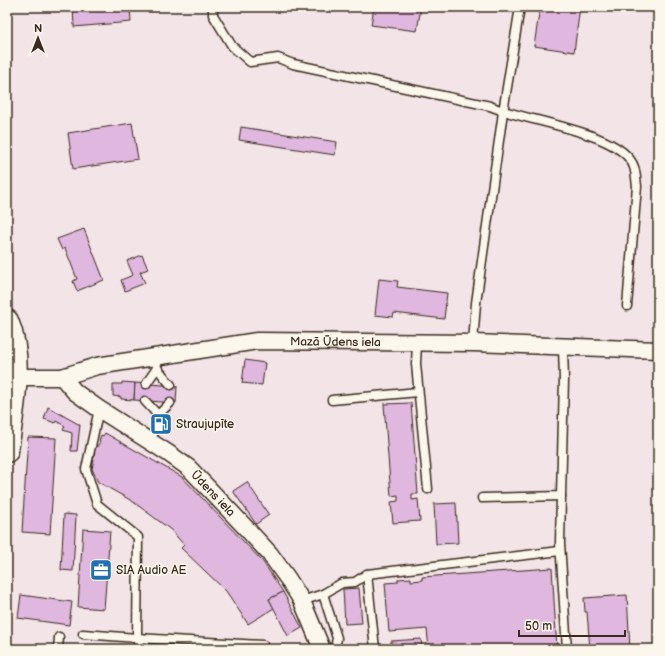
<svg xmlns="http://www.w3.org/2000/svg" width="665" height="656" font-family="'Balsamiq Sans',sans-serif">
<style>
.building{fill:#dfb7df;stroke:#3b2a1e}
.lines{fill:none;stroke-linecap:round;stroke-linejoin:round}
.service-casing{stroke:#3b2a1e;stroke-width:11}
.minor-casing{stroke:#3b2a1e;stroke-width:19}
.secondary-casing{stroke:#3b2a1e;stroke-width:25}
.service{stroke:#fbf7ec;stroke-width:8}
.minor{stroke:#fbf7ec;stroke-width:16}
.secondary{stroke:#fbf7ec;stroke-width:22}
.labels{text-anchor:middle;stroke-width:3;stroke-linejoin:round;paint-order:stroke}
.street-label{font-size:12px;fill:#3b2a1e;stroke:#fbf7ec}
.poi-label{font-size:12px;fill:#3b2a1e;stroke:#fbf7ec;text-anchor:start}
</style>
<rect width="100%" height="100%" fill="#f3e4e8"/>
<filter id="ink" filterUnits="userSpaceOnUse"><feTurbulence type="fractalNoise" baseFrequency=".025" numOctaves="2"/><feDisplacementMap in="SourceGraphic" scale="8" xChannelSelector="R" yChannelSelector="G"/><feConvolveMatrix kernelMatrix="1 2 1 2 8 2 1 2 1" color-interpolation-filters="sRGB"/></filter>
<g filter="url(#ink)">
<g class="building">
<path d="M73 7H130L131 22 74 27Z"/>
<path d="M374 7H421L417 31 371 25Z"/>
<path d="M540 7H580L574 52 534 46Z"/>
<path d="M132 123 138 159 73 169 68 133Z"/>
<path d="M241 127 337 142 335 155 239 140Z"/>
<path d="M84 229 104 280 77 291 73 281 77 279 65 248 62 250 57 239Z"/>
<path d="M142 255 148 269 140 272 145 283 125 291 121 280 133 275 127 261Z"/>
<path d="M379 279 398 281 397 287 447 293 444 319 394 313 393 317 375 315Z"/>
<path d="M245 360 265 363 262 385 242 383Z"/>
<path d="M122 382 135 383 134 400 121 399V397L113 396V384H122Z"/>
<path d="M135 383 177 386 176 403 134 400Z"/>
<path d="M411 403 418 494H412V500L418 499 420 521 393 523 391 502 398 501V495L391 496 384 404Z"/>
<path d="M48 407 80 425 77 451H71L72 433 63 430 65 426 56 421 55 423 44 419Z"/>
<path d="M105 433 182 477 263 562 283 592 269 599 274 608 248 624 226 591 181 548 184 545 171 530 132 501 98 482 92 469 94 459 92 458 94 448H96L100 442 99 441 101 435 103 436Z"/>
<path d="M28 437 56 438 50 534 22 532Z"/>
<path d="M247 482 269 515 256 524 233 491Z"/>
<path d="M456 503 458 543 436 544 434 504Z"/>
<path d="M64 514 76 515 73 571 61 570Z"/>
<path d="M83 529 110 531 104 609 78 607Z"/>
<path d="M552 568 557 649H429L427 629 389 632 385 583 398 582V579L411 578V581L422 580V577Z"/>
<path d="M359 588 362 623 345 624 343 589Z"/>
<path d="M283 592 302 628 288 636 269 599Z"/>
<path d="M21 595 72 602 69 625 18 618Z"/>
<path d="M627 595 630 649H590L587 612H585L584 598Z"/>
<path d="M421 639 422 649H391V641Z"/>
</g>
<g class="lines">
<g class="service-casing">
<g id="service">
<path d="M213 7V15L232 46 250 62 278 58 293 64 490 106C522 121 622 131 634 167 636 173 636 180 637 186L627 306"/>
<path d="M417 342 416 364 428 489"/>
<path d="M473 343 476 303 503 112 520 7"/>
<path d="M157 368 171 385"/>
<path d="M146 384 157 368 156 356"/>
<path d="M332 400 418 392"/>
<path d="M145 401 158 415 156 429 149 441"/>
<path d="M158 415 170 403"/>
<path d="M561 496 560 543 567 649"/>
<path d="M482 498 561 496 564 380 563 347"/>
<path d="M367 574 375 649"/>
<path d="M323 594 342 583 355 582 367 574 560 551"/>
<path d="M302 601 323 594 337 638 335 649"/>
<path d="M83 634 137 638 138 537 97 504 86 469 99 409"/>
<path d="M58 649 59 637"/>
<path d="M140 649 137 638 263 645"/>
</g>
</g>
<g class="minor-casing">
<g id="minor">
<path id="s1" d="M16 377H62L97 366 257 341 473 343 658 350"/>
<path id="s2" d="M62 377 75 392 99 409 168 453 189 468 246 528 270 554 288 579 302 601 322 649"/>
</g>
</g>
<g class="secondary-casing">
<path id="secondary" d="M7 321C24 360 12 411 7 451"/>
</g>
<use href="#service" class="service"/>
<use href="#minor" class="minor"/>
<use href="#secondary" class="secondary"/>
</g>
</g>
<defs>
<g id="fuel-square" transform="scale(1.15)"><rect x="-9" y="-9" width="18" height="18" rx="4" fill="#1f6fb2" stroke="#fbf7ec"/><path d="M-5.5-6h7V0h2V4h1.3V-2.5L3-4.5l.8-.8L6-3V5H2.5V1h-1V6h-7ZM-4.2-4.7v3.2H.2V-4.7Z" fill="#fff"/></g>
<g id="office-square" transform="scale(1.15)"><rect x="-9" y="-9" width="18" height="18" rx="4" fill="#1f6fb2" stroke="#fbf7ec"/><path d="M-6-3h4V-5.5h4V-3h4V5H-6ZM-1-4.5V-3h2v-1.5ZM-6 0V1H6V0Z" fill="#fff"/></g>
</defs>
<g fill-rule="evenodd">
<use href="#fuel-square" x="161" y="424"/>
<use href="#office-square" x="101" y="570"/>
</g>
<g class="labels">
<g class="street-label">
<text dy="4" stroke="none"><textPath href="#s1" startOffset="323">Mazā Ūdens iela</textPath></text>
<text dy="4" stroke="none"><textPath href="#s2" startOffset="192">Ūdens iela</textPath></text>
</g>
<g class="poi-label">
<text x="176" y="428">Straujupīte</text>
<text x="116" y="574">SIA Audio AE</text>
</g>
</g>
<rect width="665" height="656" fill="none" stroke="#fbf7ec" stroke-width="24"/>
<rect x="12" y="12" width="641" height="632" fill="none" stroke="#3b2a1e" stroke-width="1.5" filter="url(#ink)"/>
<g transform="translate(38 38)" stroke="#fbf7ec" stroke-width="3" paint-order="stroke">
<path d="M0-3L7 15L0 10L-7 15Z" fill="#3b2a1e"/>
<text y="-6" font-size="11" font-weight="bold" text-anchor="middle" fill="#3b2a1e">N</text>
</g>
<path d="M519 630v6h106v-6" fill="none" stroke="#3b2a1e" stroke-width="2"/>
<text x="525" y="630" font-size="12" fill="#3b2a1e" stroke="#fbf7ec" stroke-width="3" paint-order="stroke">50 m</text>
</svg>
